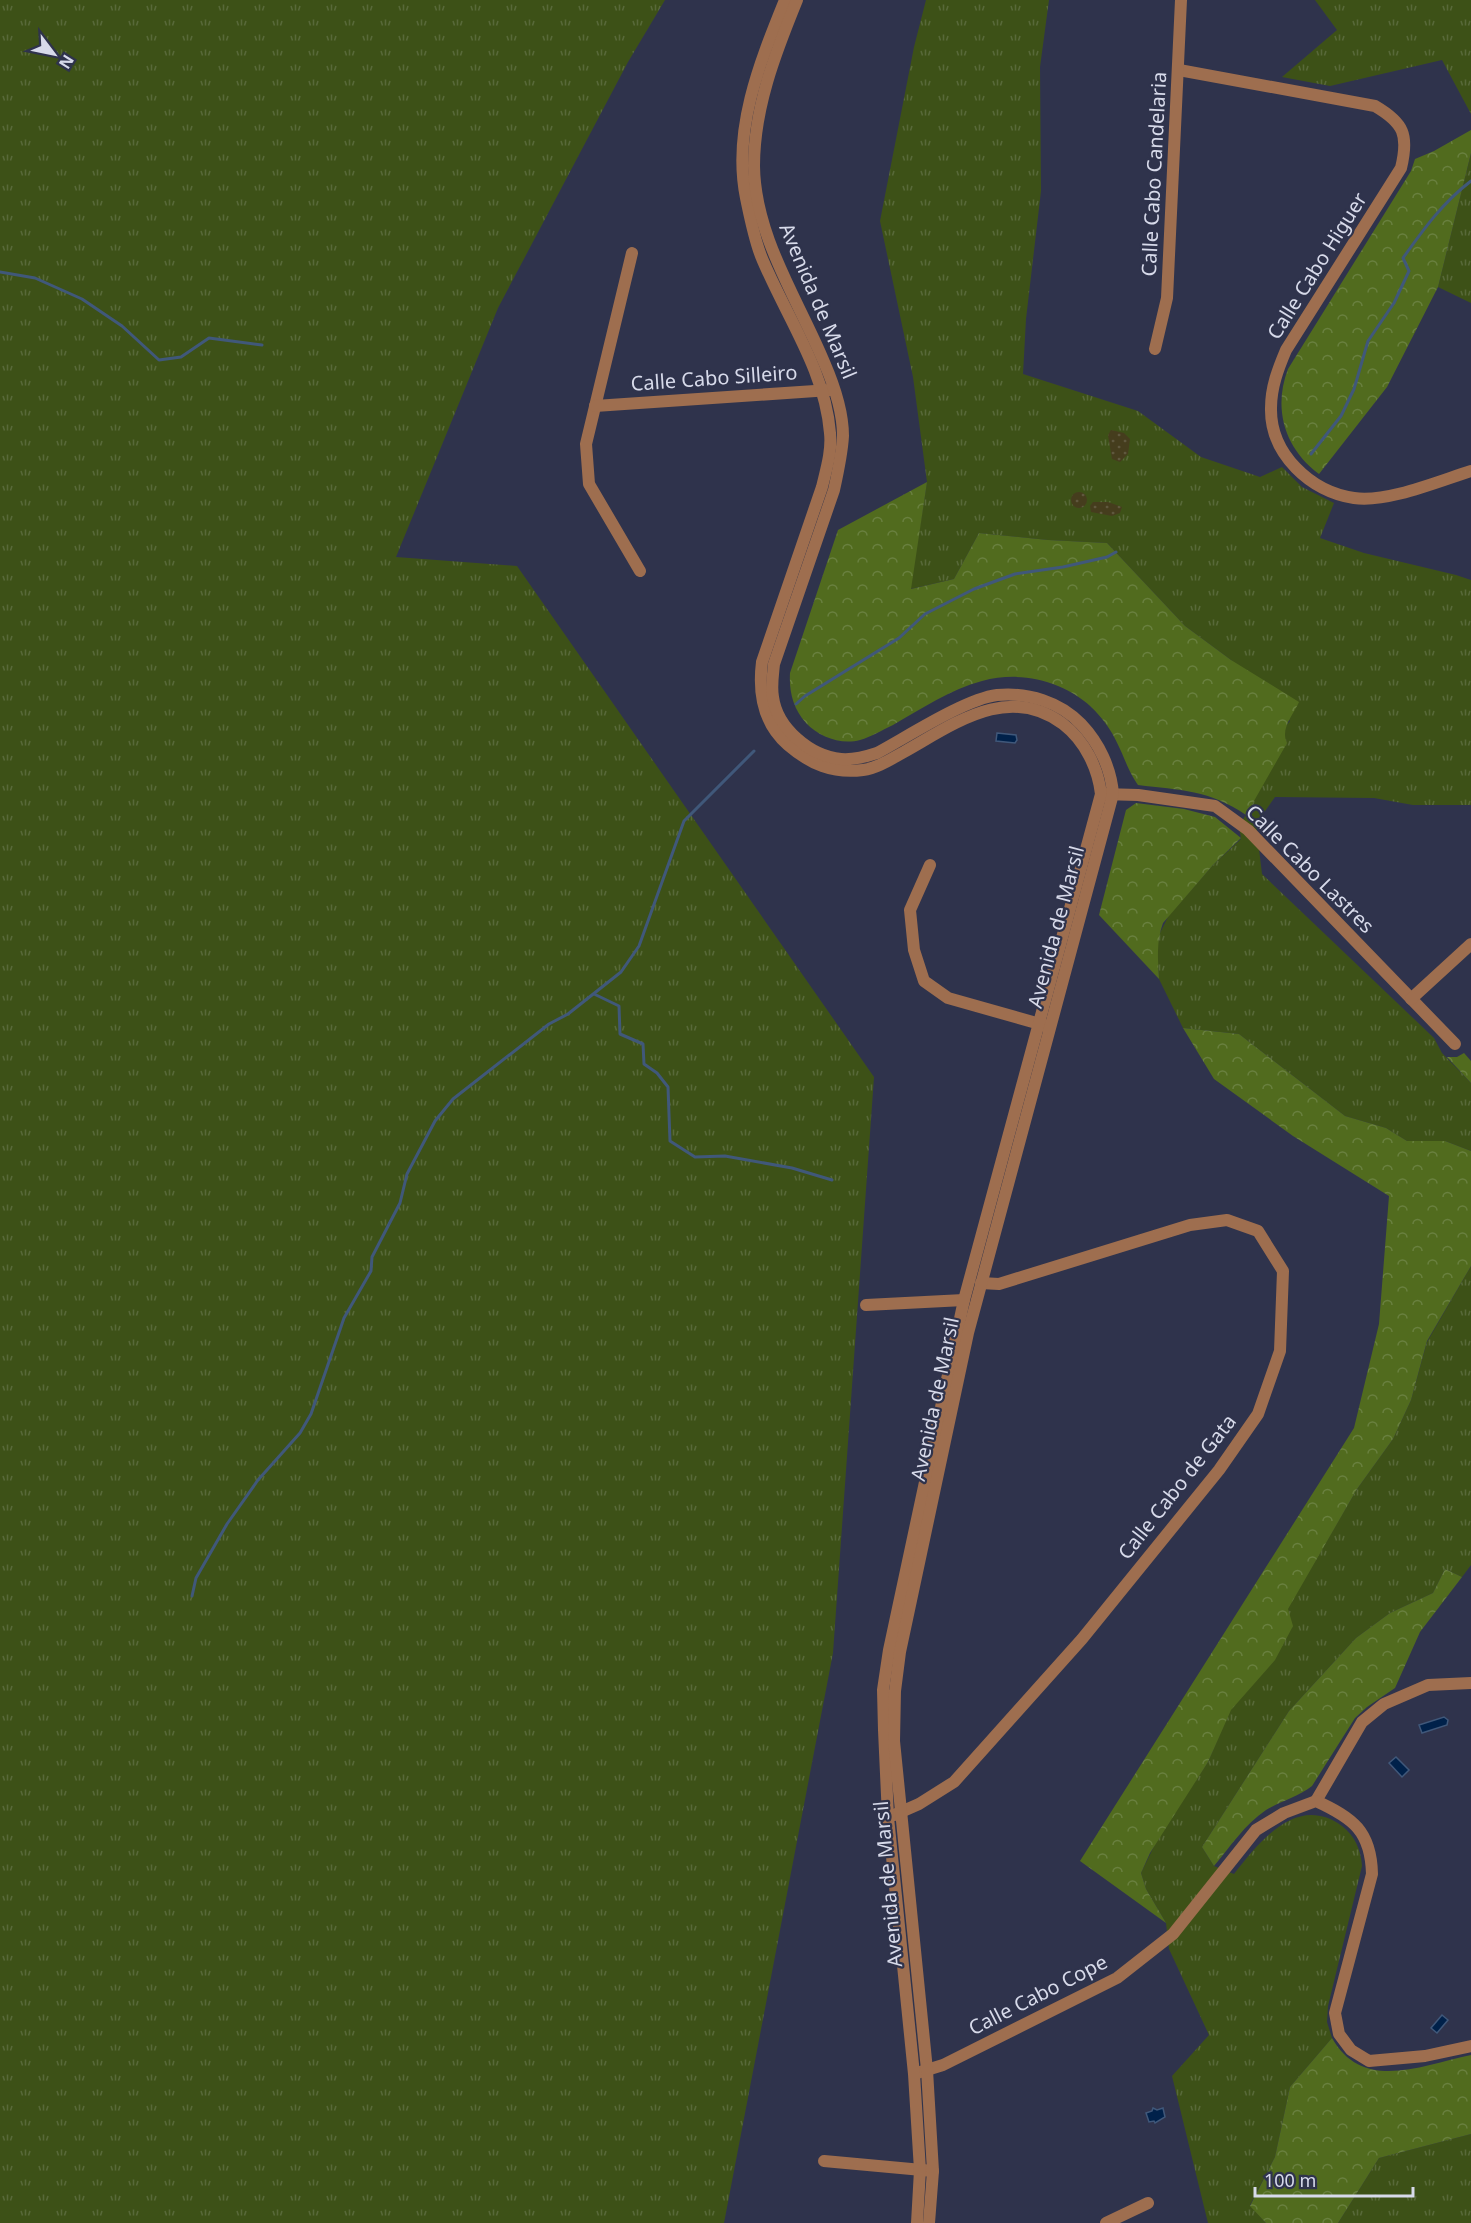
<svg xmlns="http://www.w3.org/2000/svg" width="1471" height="2223" font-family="'Noto Sans',sans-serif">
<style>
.grass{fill:url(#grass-tufts)}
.forest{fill:url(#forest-crowns)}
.sand{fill:url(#sand-dots)}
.water{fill:#00214a;stroke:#40587a;stroke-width:1.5}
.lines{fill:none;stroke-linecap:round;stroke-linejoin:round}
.stream{stroke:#40587a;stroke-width:3}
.minor{stroke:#9e6e4f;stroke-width:12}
.tertiary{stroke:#9e6e4f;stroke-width:12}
.labels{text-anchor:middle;stroke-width:4.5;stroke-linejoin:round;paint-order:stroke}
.street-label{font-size:20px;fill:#d7daea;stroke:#2f334c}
</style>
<defs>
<pattern id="grass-tufts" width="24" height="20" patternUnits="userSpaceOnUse" patternTransform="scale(1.5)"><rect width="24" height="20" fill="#3d5117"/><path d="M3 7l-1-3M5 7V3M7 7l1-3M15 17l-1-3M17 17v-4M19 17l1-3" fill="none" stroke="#586939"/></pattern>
<pattern id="forest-crowns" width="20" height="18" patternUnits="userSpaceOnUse" patternTransform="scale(1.5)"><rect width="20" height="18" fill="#516b1e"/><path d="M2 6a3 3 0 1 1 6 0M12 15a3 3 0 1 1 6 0" fill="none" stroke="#69803f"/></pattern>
<pattern id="sand-dots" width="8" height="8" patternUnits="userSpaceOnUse" patternTransform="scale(1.5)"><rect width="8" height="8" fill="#453d1d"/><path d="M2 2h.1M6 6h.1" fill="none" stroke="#5f583e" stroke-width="1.8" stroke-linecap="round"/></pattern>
</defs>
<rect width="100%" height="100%" fill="#2f334c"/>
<g class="grass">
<path d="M0 0H665L628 62 498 308 396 557 517 566 874 1077 833 1653 724 2223H0Z"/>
<path d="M926 0H1049L1040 67 1041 191 1026 319 1023 374 1138 411 1201 457 1260 477 1282 467 1302 487 1334 503 1320 538 1364 553 1456 575 1471 580V805H1413L1374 798 1275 797 1256 824 1262 874 1434 1038 1442 1053 1471 1083V1151L1445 1141H1407L1386 1128 1345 1116 1239 1034 1183 1028 1159 979 1157 951 1159 935 1169 915 1213 865 1241 839 1239 825 1246 815 1283 736 1285 727 1290 721 1231 660 1185 626 1107 543 1048 540 979 533 954 579 910 589 927 482 913 377 880 221 914 47Z"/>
<path d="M1315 0H1471V114L1442 60 1330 86 1282 77 1337 30Z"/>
<path d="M1471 153V303L1438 287Z"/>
<path d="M1471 1266V1565L1462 1577 1445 1569 1433 1593 1390 1613 1356 1638 1289 1711 1202 1847 1214 1866 1234 1874C1259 1842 1297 1793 1342 1826 1355 1836 1361 1850 1362 1866L1328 2006 1327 2022 1332 2038 1290 2087 1275 2157 1250 2205 1266 2223H1208L1172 2076 1209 2035 1169 1949 1166 1923 1146 1889 1141 1873 1162 1830 1208 1762 1230 1710 1275 1659 1287 1609 1357 1489 1393 1439 1411 1400 1427 1342Z"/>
<path d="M1471 2134V2223H1338L1379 2158Z"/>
</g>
<g class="forest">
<path d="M1471 130V153L1438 287 1387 387 1319 474C1284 448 1273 408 1288 369L1411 171 1415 159 1434 151Z"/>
<path d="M927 482 911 589 954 579 979 533 1048 540 1107 543 1185 626 1231 660 1299 702C1293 715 1280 729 1287 743L1246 815C1210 790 1180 790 1138 785 1128 770 1127 764 1120 749 1108 720 1086 697 1058 686 1034 676 1008 674 982 681 951 689 921 709 893 725 882 730 871 737 860 740 841 745 819 737 806 723 793 708 789 692 790 673L838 530Z"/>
<path d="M1136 803 1184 809 1215 817 1241 838 1213 865 1163 923C1156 942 1158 959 1159 979L1099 915 1126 810Z"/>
<path d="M1183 1028 1239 1034 1345 1116 1386 1128 1407 1141H1445L1471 1151V1266L1427 1341 1411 1400 1393 1439 1357 1489 1288 1609 1293 1626 1275 1660 1231 1710 1208 1762 1150 1853 1141 1873 1146 1889 1166 1923 1080 1861 1354 1428 1379 1324 1389 1196 1293 1136 1214 1079Z"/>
<path d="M1464 1053 1471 1061V1083L1447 1057H1457Z"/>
<path d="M1445 1569 1462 1577 1420 1632 1395 1688 1367 1707 1355 1718 1312 1786C1298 1797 1281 1801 1266 1810 1245 1824 1230 1847 1214 1866L1202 1847 1289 1711 1356 1638 1390 1613 1433 1593Z"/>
<path d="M1332 2038C1363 2093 1422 2065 1471 2055V2134L1379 2158 1338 2223H1266L1250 2206 1275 2157 1290 2087Z"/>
</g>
<g class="sand">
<path d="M1111 430 1124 433 1130 439 1128 454 1120 462 1112 459 1108 435Z"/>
<circle cx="1079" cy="500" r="8"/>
<path d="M1093 502H1108L1122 507 1120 513 1112 516 1091 512 1090 506Z"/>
</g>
<g class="water">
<path d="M997 733 1016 735 1017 740 1015 743 996 741Z"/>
<path d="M1444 1717 1448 1720 1447 1725 1422 1733 1419 1725Z"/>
<path d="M1396 1757 1409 1770 1402 1777 1389 1763Z"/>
<path d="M1442 2015 1448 2020 1437 2033 1431 2028Z"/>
<path d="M1153 2108 1157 2110 1163 2108 1165 2117 1155 2123 1154 2121 1149 2122 1146 2113 1152 2111Z"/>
</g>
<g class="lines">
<g class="stream">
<path d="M0 272 35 278 82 299 122 326 159 360 181 357 209 338 262 345"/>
<path d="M1311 454 1341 416 1354 389 1368 341 1394 303 1409 271 1403 258C1423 230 1443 202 1471 181"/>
<path d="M796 704 805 696 899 638 925 614 974 589 1015 574 1063 567 1107 557 1116 552"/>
<path d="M594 994 619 1006 620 1034 643 1044 644 1064 657 1073 668 1087 670 1141 695 1157 725 1156 792 1168 832 1180"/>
<path d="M192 1596 196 1578 227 1524 258 1480 300 1433 311 1414 344 1318 371 1271 372 1257 400 1203 407 1174 435 1121 453 1099 549 1024 568 1014 621 972 639 946 684 821 754 751"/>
</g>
<g class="minor">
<path d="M1179 70 1375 106C1404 123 1409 135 1401 168L1286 350C1278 369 1271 387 1271 408 1270 454 1311 492 1354 498 1387 503 1439 481 1471 471"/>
<path d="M632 253 586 444 589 484 640 571"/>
<path d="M1155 349 1167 298 1181 0"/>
<path d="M595 406 830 390"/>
<path d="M1102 794 1138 795 1215 806 1248 830 1455 1044"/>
<path d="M930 865 910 910 914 950 924 981 948 998 1047 1026"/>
<path d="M1411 999 1471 944"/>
<path d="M866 1305 964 1300"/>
<path d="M1316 1801 1362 1722 1384 1704 1428 1685 1471 1683"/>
<path d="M894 1815 919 1804 954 1782 1082 1639 1219 1470 1258 1414 1280 1351 1283 1271 1258 1231 1227 1220 1190 1225 999 1284 981 1283"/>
<path d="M917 2073 943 2065 1117 1978 1173 1934 1256 1830 1284 1813 1316 1801C1353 1818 1371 1831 1372 1874L1335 2013 1339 2034 1351 2050 1369 2061 1425 2056 1471 2046"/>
<path d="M824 2161 933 2171"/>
<path d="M1106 2223 1148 2203"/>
</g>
<g class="tertiary">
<path d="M785 0C760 62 732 130 746 198 750 217 754 238 761 256 785 315 825 369 830 433 832 451 826 470 822 487L762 662C758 694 763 723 788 745 810 764 833 774 863 770 878 768 891 759 904 752 954 724 1008 683 1063 724 1085 741 1098 768 1101 794L964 1300 889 1650 883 1690 884 1730 888 1817 914 2074 920 2170 917 2223"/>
<path d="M797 0C775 54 754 108 754 166 755 237 798 299 824 362 834 385 843 411 843 436 842 454 838 472 834 490L774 664C773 675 771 686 773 697 777 728 810 756 841 759 853 760 865 757 877 753 907 737 965 699 997 695 1028 692 1060 702 1081 724 1099 743 1111 768 1113 794L968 1333 900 1652 895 1691 894 1741 927 2070 933 2171 929 2223"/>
</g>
</g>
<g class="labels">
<g class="street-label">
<text transform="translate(1154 174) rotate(-87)" y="7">Calle Cabo Candelaria</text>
<text transform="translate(1317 266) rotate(-58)" y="7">Calle Cabo Higuer</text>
<text transform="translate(818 301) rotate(67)" y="7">Avenida de Marsil</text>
<text transform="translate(714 378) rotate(-4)" y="7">Calle Cabo Silleiro</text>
<text transform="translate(1310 869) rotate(45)" y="7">Calle Cabo Lastres</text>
<text transform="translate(1056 927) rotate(-75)" y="7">Avenida de Marsil</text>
<text transform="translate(935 1399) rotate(-78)" y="7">Avenida de Marsil</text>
<text transform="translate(1177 1487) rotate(-52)" y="7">Calle Cabo de Gata</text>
<text transform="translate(888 1884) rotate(-95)" y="7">Avenida de Marsil</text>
<text transform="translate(1038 1995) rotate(-27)" y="7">Calle Cabo Cope</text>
</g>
</g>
<g transform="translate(54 54) rotate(122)" stroke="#2f334c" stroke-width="4.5" paint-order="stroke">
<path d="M0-4.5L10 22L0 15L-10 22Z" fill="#d7daea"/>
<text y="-9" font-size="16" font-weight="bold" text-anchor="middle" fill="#d7daea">N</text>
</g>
<path d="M1255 2187v9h158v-9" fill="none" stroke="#d7daea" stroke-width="3"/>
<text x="1264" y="2187" font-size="18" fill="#d7daea" stroke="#2f334c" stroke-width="4.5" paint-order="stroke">100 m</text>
</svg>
